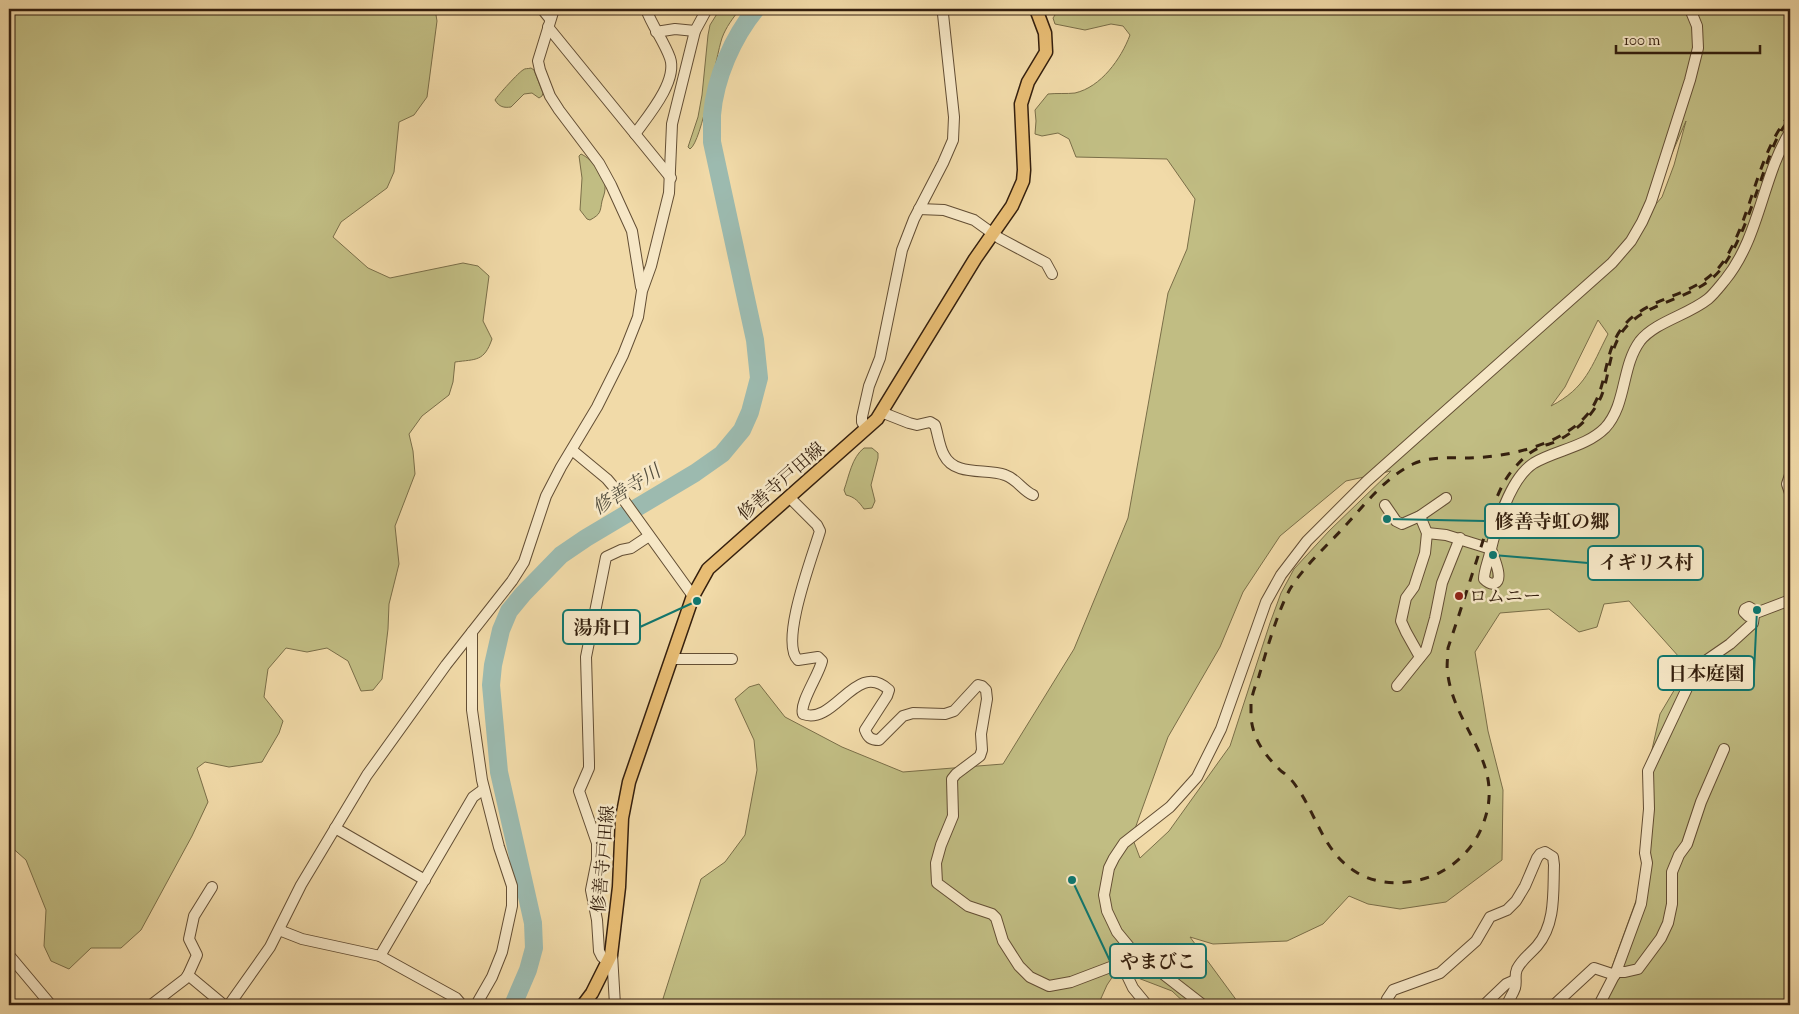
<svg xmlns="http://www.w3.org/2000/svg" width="1799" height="1014" font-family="'Sorts Mill Goudy','Noto Serif JP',serif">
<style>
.green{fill:#c1bd83;stroke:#7a6e48;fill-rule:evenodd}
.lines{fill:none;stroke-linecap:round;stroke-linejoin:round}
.river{stroke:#9cbaaf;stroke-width:18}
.minor-casing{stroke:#634e34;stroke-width:12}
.major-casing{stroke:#341f0e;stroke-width:15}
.minor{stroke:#f6e7c6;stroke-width:10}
.major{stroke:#e8bd74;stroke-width:12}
.rail{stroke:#341f0e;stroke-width:3;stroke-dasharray:9 9;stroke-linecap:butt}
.poi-dot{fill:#8f2418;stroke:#f6e7c6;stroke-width:2}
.labels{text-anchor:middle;stroke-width:5;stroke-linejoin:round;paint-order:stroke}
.street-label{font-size:18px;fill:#341f0e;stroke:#f6e7c6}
.poi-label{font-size:18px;fill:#341f0e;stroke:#f6e7c6;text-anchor:start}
.water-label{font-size:19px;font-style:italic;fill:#534e3e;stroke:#f6e7c6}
.leader{fill:none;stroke:#0f766e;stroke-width:2}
.callout-dot{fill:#0f766e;stroke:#f6e7c6;stroke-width:2}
.callout{fill:#f6e7c6;stroke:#0f766e;stroke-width:2}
.callout-label{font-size:19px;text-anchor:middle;font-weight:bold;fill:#341f0e}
</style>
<rect width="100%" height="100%" fill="#f1daa8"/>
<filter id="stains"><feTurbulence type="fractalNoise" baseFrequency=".004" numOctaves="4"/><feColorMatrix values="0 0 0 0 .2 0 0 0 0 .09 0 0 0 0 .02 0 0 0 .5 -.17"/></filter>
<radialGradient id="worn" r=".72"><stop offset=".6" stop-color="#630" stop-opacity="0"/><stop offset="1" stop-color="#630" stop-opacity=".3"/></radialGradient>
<g class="green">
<path d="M9 9H435L437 21 427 97 414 115 399 122 394 172 387 188 341 222 333 237 368 268 390 278 463 263 478 266 489 276 483 321 492 339C484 362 476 359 455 362L453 382 449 395 422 416 409 434 413 451 415 474 395 526 399 564 389 604 388 629 382 679 373 690 361 691 348 661 327 648 307 652 286 648 268 669 264 697 283 721 279 733 262 762 229 767 205 762 197 768 208 802 192 836 141 930 121 948H91L69 969 51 961 44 946 46 910 26 860 9 845Z"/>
<path d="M720 9H740C733 18 726 27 722 38 716 56 702 142 690 149L688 147 698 117 702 95 708 35 710 25Z"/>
<path d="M1059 9H1790V1005H1598L1645 876 1647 772 1660 714 1688 667 1629 601 1604 604 1597 627 1579 632 1549 609 1500 613 1475 652 1488 731 1503 790 1502 860 1446 902 1400 909 1368 904 1349 896 1323 924 1287 941 1213 944 1190 937 1240 1005H1187L1172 991 1117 970 1107 985 1098 1005H661L701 879 725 862 745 835 757 770 754 740 735 699 749 687 759 684 785 717 842 747 903 772 1003 764 1074 649 1128 518 1168 293 1187 249 1195 199 1167 159 1076 157 1069 139 1058 133 1042 136 1035 134 1036 121 1035 110 1048 94C1057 93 1067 94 1075 93 1101 87 1121 59 1130 35L1123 26 1111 24 1085 30 1055 24 1053 18ZM1686 121 1674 165 1662 197 1644 218ZM1598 320 1608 334C1591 367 1586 388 1551 406L1565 387ZM1391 471 1329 531 1294 569 1281 593 1270 623 1230 746 1169 831 1140 858 1132 837 1168 737 1220 647 1243 592 1280 536 1346 481Z"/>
<path d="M531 68 534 70 543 93 542 96 539 98 532 93 524 94 511 107C504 108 499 107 495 100 498 95 519 72 523 70 525 68 528 69 531 68Z"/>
<path d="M581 154C592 159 606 176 605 189 605 193 603 197 602 201 600 212 601 214 590 220L587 219 580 210 582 178 579 156Z"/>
<path d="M864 448H872L878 453V458L871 485 875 501 872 508 864 509C859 502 855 497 846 495L844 490C849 476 852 457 864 448Z"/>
</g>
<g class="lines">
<path class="river" d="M513 1005 528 970 534 948 533 923 499 772 491 685 493 665 501 630 509 611 523 594 561 555 586 538 695 473 722 454 742 430 750 412 759 378 755 340 712 142C712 133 712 124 712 115 715 78 733 37 756 9"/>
<g class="minor-casing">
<g id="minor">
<path d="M542 9 550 19"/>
<path d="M554 9 538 61 540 70 550 96 559 110 599 163 611 185 632 231 641 287"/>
<path d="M548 27 671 178"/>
<path d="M656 32 675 29 695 31"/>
<path d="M635 134C648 116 678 81 670 58 664 41 652 26 646 9"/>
<path d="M919 209 944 210 974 220 999 238 1046 263 1052 274"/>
<path d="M881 412 909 423 917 425 930 422 935 425C938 434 939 446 944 455 955 477 986 468 1005 475 1017 479 1022 490 1033 495"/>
<path d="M866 429 862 422V417L869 386 880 358 902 250 914 219 943 163 953 140 954 117 943 14"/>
<path d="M572 450 607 479 618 492 693 596"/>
<path d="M1790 475 1787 484 1790 493"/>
<path d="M789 497 817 525 820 531C813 555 779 643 798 660L818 657 822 661C819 675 799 703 803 714 835 726 856 659 889 690L887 696 865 730C868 738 871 740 879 740L903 716 913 713 945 714 954 711 978 685 982 686 986 690 987 699 981 734 982 750 980 756 956 774 952 779 953 816 941 845 936 863 937 883 968 906 992 914 996 918 1003 941 1019 966 1030 977 1049 986 1071 982 1121 963 1131 949"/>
<path d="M1385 505 1396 521 1402 524 1420 516 1446 498"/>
<path d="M1420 516 1427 533 1425 553 1414 587 1406 598 1401 621 1406 632 1420 657"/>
<path d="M1427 533 1446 535 1491 549"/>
<path d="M1491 549C1493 556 1504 579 1495 583 1491 585 1487 582 1484 579 1484 571 1488 562 1490 553 1496 527 1510 478 1534 463 1556 450 1586 447 1605 428 1627 404 1621 367 1640 341 1655 322 1688 315 1708 299 1714 294 1720 286 1725 280 1760 237 1762 177 1790 132"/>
<path d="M1757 612 1749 607 1745 609 1744 612 1748 616 1790 600"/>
<path d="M472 632V710L482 780 499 847 512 886V906L502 952 492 977 476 1005"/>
<path d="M672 659H732"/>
<path d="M1397 686 1426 650 1435 618 1442 583 1460 538"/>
<path d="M335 828 425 880"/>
<path d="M279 930 302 939 380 956 456 998 462 1005"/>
<path d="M612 954 615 1005"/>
<path d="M9 955 51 1005"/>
<path d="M380 956 473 797 484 789"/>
<path d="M608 962 602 957 599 951 597 920 591 890 597 860V843L579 791 589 768V763L586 657 606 557 621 550 631 548 649 536"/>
<path d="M1121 963 1133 988 1147 1005"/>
<path d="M1616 972H1625L1638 969 1661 938 1668 923 1672 904V872L1679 855 1687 844 1701 802 1724 749"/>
<path d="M188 975 197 955 189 939 194 916 212 887"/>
<path d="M151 1005 185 979 188 975 224 1005"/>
<path d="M229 1005 270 947 301 885 367 775 446 665 512 581 524 562 546 496 561 467 597 407 623 355 638 317 642 291 651 266 669 193 672 124 695 31 707 9"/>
<path d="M1203 1005 1131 949 1117 932 1107 911 1104 895 1109 868 1114 858 1124 843 1170 807 1197 777 1221 729 1266 602 1281 575 1307 541 1367 481 1612 263 1631 241 1642 222 1651 202 1690 80 1698 48 1697 26 1690 9"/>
<path d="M1387 1005V999L1393 990 1440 973 1476 941 1490 917 1507 910 1516 901 1525 886 1537 858 1540 854 1545 852 1553 857 1554 865C1553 892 1556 924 1537 946 1530 954 1522 959 1517 969 1514 976 1517 981 1515 988 1513 994 1509 999 1507 1005"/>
<path d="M1484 1005 1506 984 1515 980"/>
<path d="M1554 1005 1594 968 1615 975"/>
<path d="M1599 1005 1616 972 1641 904 1647 863 1645 853 1649 809 1648 771 1689 684 1701 664 1730 644 1753 623 1754 615"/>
</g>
</g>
<g class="major-casing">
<path id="major" d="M583 1005 592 993 611 955 619 887 622 818 629 782 693 596 708 569 877 419 975 259 1012 206 1023 181 1024 170 1021 104 1028 82 1046 52 1045 33 1036 9"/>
</g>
<use href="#minor" class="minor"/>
<use href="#major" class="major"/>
<path class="rail" d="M1790 114C1757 155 1753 211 1727 256 1703 297 1658 292 1628 321 1600 349 1611 388 1586 416 1559 446 1507 457 1469 458 1450 458 1430 456 1413 464 1385 478 1367 502 1346 525 1327 546 1305 565 1290 589 1277 613 1267 649 1259 676 1256 684 1252 694 1251 703 1251 704 1251 716 1251 717 1253 740 1265 755 1281 771 1287 775 1292 780 1296 786 1317 815 1323 852 1356 872 1380 887 1412 885 1437 874 1456 865 1473 848 1481 829 1509 766 1457 733 1448 676 1446 667 1448 657 1448 648 1459 615 1470 581 1481 547 1490 520 1496 486 1517 465 1523 458 1532 450 1541 447 1545 445 1550 444 1555 442 1571 434 1585 423 1595 408 1613 382 1604 346 1631 322 1657 299 1698 298 1721 269 1742 242 1754 198 1766 166 1772 149 1778 132 1790 119"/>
</g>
<circle class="poi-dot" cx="1459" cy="596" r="5"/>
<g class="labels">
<g class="street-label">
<text transform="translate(781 481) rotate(-41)" y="6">修善寺戸田線</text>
<text transform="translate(603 859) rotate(-85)" y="6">修善寺戸田線</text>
</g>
<g class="poi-label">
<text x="1469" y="602">ロムニー</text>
</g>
<g class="water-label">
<text transform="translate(626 489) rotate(-32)" y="7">修善寺川</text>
</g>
</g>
<path class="leader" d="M1387 519L1485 521M1493 555L1588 563M697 601L640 627M1757 610L1754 673M1072 880L1110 961"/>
<g class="callout-dot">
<circle cx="1387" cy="519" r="5"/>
<circle cx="1493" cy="555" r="5"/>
<circle cx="697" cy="601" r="5"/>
<circle cx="1757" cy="610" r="5"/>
<circle cx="1072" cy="880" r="5"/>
</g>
<g class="callout">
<rect x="1485" y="504" width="134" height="34" rx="5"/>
<rect x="1588" y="546" width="115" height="34" rx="5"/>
<rect x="563" y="610" width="77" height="34" rx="5"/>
<rect x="1658" y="656" width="96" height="34" rx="5"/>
<rect x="1110" y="944" width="96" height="34" rx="5"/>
</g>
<g class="callout-label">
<text x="1552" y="528">修善寺虹の郷</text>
<text x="1646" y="569">イギリス村</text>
<text x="602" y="634">湯舟口</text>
<text x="1706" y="680">日本庭園</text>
<text x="1158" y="968">やまびこ</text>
</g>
<rect width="1799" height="1014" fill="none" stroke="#f1daa8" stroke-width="30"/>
<rect x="10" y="10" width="1779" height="994" fill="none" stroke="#341f0e" stroke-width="2.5"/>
<rect x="15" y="15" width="1769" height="984" fill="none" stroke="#341f0e"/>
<path d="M1616 45v8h144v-8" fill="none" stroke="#341f0e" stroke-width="2.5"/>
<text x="1624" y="45" font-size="15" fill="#341f0e" stroke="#f6e7c6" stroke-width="4" paint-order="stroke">100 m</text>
<rect width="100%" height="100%" filter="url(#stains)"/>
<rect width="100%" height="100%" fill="url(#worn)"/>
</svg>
